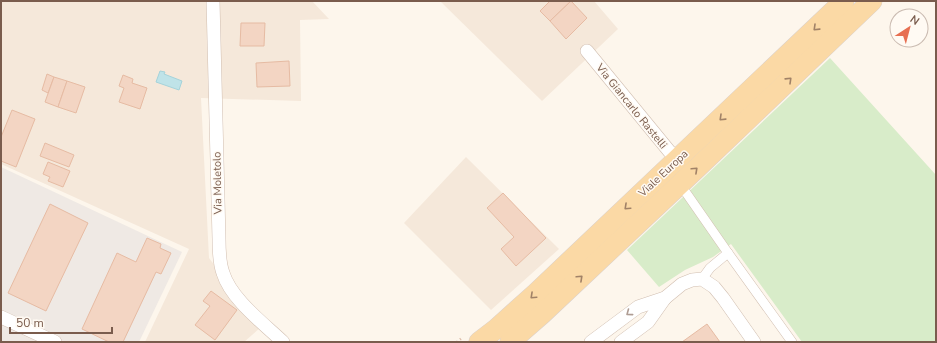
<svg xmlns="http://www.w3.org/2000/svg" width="937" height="343" font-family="'Nunito Sans',sans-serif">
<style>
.residential{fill:#f5e8da}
.industrial{fill:#efe9e4}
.green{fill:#d8ecc9}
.water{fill:#bfe3e8;stroke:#a5d3da}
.building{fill:#f3d5c3;stroke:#e6bba3}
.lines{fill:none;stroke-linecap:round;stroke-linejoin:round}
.pedestrian-casing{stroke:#d1beb0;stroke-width:10}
.minor-casing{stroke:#d1beb0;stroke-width:14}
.primary-casing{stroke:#dad1cd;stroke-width:21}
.path{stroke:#d9b8a5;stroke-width:2.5;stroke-dasharray:1 3;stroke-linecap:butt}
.pedestrian{stroke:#fff;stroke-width:9}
.minor{stroke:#fff;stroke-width:13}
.primary{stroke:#fbd9a5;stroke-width:20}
.oneway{stroke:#a18267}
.oneway2{stroke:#af9d94}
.labels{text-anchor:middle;stroke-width:3;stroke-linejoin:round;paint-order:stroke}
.street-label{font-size:11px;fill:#7a5c4d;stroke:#fffaf3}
</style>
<rect width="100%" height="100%" fill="#fdf6ec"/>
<g class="residential">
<path d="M1 1H312L329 19 300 20 301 101 201 98 209 258 261 327 244 342H145L189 249 1 164Z"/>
<path d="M440 1H594L618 29 542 101Z"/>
<path d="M466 157 559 249 491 310 404 223Z"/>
</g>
<path class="industrial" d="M1 167 182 252 139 342H1Z"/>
<path class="green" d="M830 58 936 175V342H802L731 244 713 257 685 270 659 287 627 250Z"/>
<path class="water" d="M160 71 165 72 164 74 182 81 179 90 156 82Z"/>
<g class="building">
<path d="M550 1H571L550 21 540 11Z"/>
<path d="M571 1 587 18 566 39 550 21Z"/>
<path d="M241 23H265L264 46H240Z"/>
<path d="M289 61 290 86 257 87 256 63Z"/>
<path d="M47 74 54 77 48 93 42 90Z"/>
<path d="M123 75 133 79 132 83 147 88 140 109 119 102 124 88 119 86Z"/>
<path d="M54 77 67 81 58 107 45 102Z"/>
<path d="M67 81 85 87 76 113 58 107Z"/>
<path d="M12 110 35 119 16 167 1 161V137Z"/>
<path d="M45 143 74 155 69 167 40 156Z"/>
<path d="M48 162 70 171 63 187 48 181 50 177 43 174Z"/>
<path d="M503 193 546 238 516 266 501 249 514 237 487 208Z"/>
<path d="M50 204 88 223 46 311 8 293Z"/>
<path d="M147 238 161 244 160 248 171 253 161 274 156 272 123 342H109L82 329 117 253 136 262Z"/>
<path d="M211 291 237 310 215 340 195 325 210 306 203 301Z"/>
<path d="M707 324 720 342H682Z"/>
</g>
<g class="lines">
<g class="pedestrian-casing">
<g id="pedestrian">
<path d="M680 184 728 253 792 342"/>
<path d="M702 279 710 268 728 253"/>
</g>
</g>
<g class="minor-casing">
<g id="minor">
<path d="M213 1 219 239C219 250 219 262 223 273 231 299 263 323 283 342"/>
<path d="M587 51 669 151 678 159"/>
<path d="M1 317 55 342"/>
<path d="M591 342 638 307 665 298 682 284 692 280 702 279 714 287 723 298 754 342"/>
<path d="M621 342 648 322 665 298"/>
</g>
</g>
<g class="primary-casing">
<g id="primary">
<path d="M479 342 496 329 535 294 844 1"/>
<path d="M510 342 542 314 697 168 872 1"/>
</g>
</g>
<path class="path" d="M457 342 463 337"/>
<use href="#pedestrian" class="pedestrian"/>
<use href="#minor" class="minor"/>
<use href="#primary" class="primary"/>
</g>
<defs><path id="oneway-chevron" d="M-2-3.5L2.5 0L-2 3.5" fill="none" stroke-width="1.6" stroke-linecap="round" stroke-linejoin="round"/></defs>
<g class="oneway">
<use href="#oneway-chevron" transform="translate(816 28) rotate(136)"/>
<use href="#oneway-chevron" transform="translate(789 80) rotate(-44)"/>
<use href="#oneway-chevron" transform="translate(722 118) rotate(136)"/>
<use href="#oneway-chevron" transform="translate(695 170) rotate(-43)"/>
<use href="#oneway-chevron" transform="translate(627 207) rotate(137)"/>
<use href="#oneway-chevron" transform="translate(580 278) rotate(-43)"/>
<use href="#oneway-chevron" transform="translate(533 296) rotate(137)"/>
</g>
<use class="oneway2" href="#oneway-chevron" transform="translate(629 313) rotate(143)"/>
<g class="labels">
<g class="street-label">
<text transform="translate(632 106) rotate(51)" y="4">Via Giancarlo Rastelli</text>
<text transform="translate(663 173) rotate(-43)" y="4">Viale Europa</text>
<text transform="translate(217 183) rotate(-91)" y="4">Via Moletolo</text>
</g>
</g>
<rect width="937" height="343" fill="none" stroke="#7a5c4d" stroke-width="4"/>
<g transform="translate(909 28) rotate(36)"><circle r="19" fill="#fffaf3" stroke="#cabbb1"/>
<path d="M0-3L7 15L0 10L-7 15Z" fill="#e76f51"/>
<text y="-6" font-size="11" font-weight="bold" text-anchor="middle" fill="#7a5c4d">N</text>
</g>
<path d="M10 327v6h102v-6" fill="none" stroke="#7a5c4d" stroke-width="2"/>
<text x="16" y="327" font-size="12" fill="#7a5c4d" stroke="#fffaf3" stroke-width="3" paint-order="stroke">50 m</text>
</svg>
